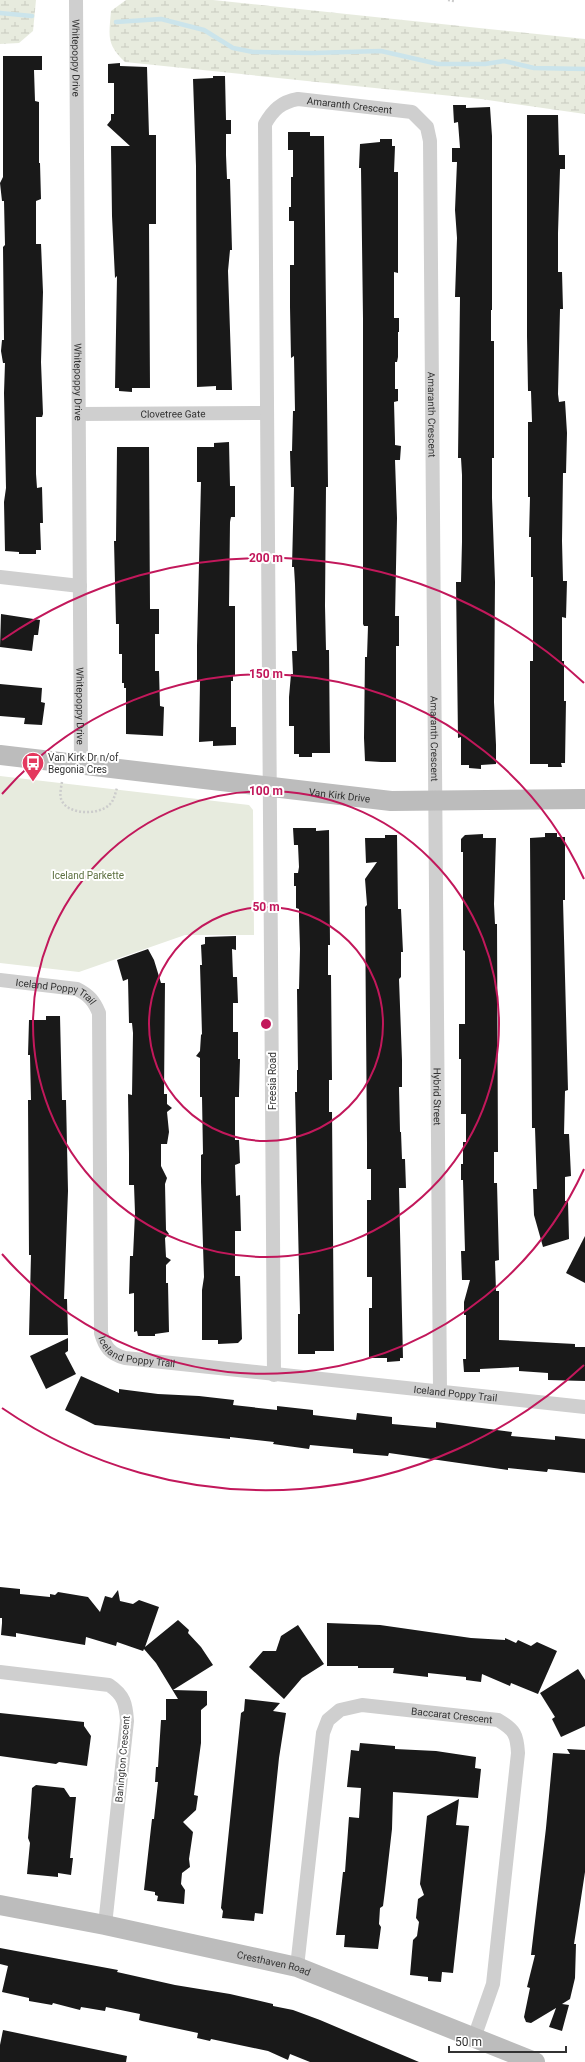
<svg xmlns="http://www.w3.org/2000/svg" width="585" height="2062" font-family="Roboto,sans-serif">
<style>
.wetland{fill:url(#wetland-marsh)}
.park{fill:#e7ebde}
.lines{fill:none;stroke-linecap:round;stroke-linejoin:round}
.stream{stroke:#cbe4eb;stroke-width:4.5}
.building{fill:#191919}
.path{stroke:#ccc;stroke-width:2.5;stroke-dasharray:2 2;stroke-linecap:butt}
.street{stroke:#cfcfcf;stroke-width:14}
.secondary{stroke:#bcbcbc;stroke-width:20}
.ring{fill:none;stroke:#c2185b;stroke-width:2}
.labels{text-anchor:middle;stroke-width:4;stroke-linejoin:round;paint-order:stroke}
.street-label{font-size:10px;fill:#323232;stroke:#fff}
.poi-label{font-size:10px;fill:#323232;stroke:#fff;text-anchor:start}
.park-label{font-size:10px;fill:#5c6f3f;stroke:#fff}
.centre{fill:#c2185b;stroke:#fff;stroke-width:2}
.ring-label{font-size:12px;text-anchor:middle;font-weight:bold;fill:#c2185b;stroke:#fff;stroke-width:4;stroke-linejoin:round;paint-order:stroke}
</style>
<defs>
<pattern id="wetland-marsh" width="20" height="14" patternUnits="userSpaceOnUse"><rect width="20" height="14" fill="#e7ebde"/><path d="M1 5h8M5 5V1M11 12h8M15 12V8" fill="none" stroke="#c7cabf"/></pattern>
</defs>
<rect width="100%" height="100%" fill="#fff"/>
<g class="wetland">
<path d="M0 0H36L33 31 19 43 0 44Z"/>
<path d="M126 0H213L585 39V114L481 99 125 62C106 44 109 36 111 11Z"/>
</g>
<path class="park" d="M0 776 249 805 253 810 254 935H185L79 972 0 963Z"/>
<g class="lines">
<g class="stream">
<path d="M0 13 32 16"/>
<path d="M116 22 161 19 204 30 233 48 253 52 313 53 381 51 438 64H485L504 61 534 68 585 69"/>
</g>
</g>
<g class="building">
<path d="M3 56H42V70H34L35 101 39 102V163H40L41 199 36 201V244H41L43 292 41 362 43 414 42 417H36V474L37 488 42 487 43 523H40L41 550H36V554H19V552L5 551 4 502 6 488 4 393 5 363H3L1 351 2 340H4L3 247 5 245 4 201H2L0 183 3 177Z"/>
<path d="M120 63V66L147 67 149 135H156V224H149L150 388H132V392L119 391V388H115L117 276 115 278 112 216 111 146H130L107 125 111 120V114H114V83H108V64Z"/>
<path d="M213 76H225L226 120H231V134H226V155L227 179H230L232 250H230L228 271 232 390H216V386L197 387 196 166 193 79 213 78Z"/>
<path d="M453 105H466V108L490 107 492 136V310H491V341H494V458H492V498L495 582 494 702 496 745V764L481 765V769L469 768V765H461V737L458 738 456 582H461L462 542V475L461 458H458L460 297H455L457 238 455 210 457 162H452V148H460L458 122 454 123Z"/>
<path d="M527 115H558L559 155H565V169H560L558 233V272H562L563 309H560L558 394 559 402 565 401 567 433 566 473H563L562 541 563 581H567L566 618 562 617V661H564V701H566L565 763H561L562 767H548V764H530V661H533V577H531V537H529L530 497H528V422H532L531 391H528L527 336Z"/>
<path d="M288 132H310V136H324L328 487H326L325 606 326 650H329L330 753H312V757H299V754H294V726H289V697L291 674H293L292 651H297L295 584 294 567H292L294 487H291L290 451H292L293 411H295L294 356 291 358 290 307V265H294V221H289V207H291V177H293V150H288Z"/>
<path d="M380 139H392V146H395L394 172H398V273L394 272V318H399V332H398V357L397 362H395V389H398V401L394 402 395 440V445L401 446 400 460H395L397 518 395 616H399V646H396V762H381L365 761 364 738 365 657H367L368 626H364L363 624V318L361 168H359L360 144 380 142Z"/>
<path d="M229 442 230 486H235V517H231L230 522 229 606H235V675H233V681H231V727H236V745L213 746V741L199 742 200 681 197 682V646L201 482H197V447H214V443Z"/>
<path d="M117 447H149L150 609H159V634H155V671H159L160 706 164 707 163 736 126 734V688H124V683H122V654H119V624H116L114 541H116Z"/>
<path d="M1 614 40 620 38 635H34L32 651 0 647Z"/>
<path d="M0 684 42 688 41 702 45 703 42 725 24 724 25 718 0 716Z"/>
<path d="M293 828H316V831L329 830 330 945H328V975H331L332 1080H329V1112H332L334 1351H315V1354H298V1314H300L295 1092H297V1070H298L297 989H299L300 949 299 916V909L296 908V886H294V873H298L299 867 298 845H294Z"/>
<path d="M545 833H557V837H565V900H563L568 1090 565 1091 564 1134H569L571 1176 565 1177V1201H568L569 1239 543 1247 534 1215 533 1189H537L535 1128H532L530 838 545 837Z"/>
<path d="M483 834V838H496L494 904 495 924H497L498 1152H494V1183H497L499 1260 495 1261 496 1291H499V1340L575 1344V1347H585V1381L548 1380V1373L519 1371V1367L480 1369V1372H464L463 1359H466V1315H464V1302L470 1280H462L461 1251H465L463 1180H461V1164H463V1142H466V1114H461V1059H459V1024H465V951L463 950V852H461V839L465 835Z"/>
<path d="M385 835H397L398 909H401L403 952H401V977L399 979 402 1060V1087H399L400 1132H401L402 1159H405L406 1188H399L403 1358H400V1361L387 1362V1358H369V1308H372V1277H367V1200H371V1169H367V1142L365 907 367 905 365 879 377 862 366 863 365 838H385Z"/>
<path d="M236 936V950L232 949 233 977H237L238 1003H233V1032H238V1059H240L239 1094V1097H235V1140H239L240 1163 235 1165 236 1196 240 1195 241 1231H235V1276H240L242 1339 238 1343 218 1344V1340H202V1290L204 1277 201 1182V1155L203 1154 202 1097H200V1058L196 1056 200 1051 201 1035 202 1034 200 965H202L201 945 205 944V937Z"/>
<path d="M148 949 154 960 161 983H165L164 1094H167V1104L172 1108 167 1112 169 1132 167 1144H161V1166L167 1178 165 1184 166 1230 169 1234 165 1238 166 1257 171 1260 166 1265V1283H168L169 1332 155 1334V1336H138L137 1331 134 1332V1293L129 1294 130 1256H133L135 1213 134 1185H129V1154L128 1094 132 1095 133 1033 132 1023H129L128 979 123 981 117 960Z"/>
<path d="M46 1016H60L62 1100H66L68 1191 64 1299H67L68 1335H29L31 1255H29L28 1100H31L30 1055H28L29 1020H46Z"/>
<path d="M585 1236V1283L566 1273Z"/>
<path d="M68 1338V1351L65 1353 76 1374 46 1389 30 1356Z"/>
<path d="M81 1376 119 1393V1389L158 1394 199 1396 234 1400 233 1405 277 1410V1406L313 1410V1415L356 1420 357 1413 392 1417V1424L436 1428V1422L512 1432 511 1436 555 1440V1436L585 1439V1473L548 1469 547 1472 508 1468V1470L389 1453 388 1456 353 1453V1449L310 1445 309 1449 273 1444 274 1442 230 1437V1439L95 1425 65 1410Z"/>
<path d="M0 1587 20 1589V1594L50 1597V1594L55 1595 58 1592 88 1597 100 1612 105 1596 112 1598 118 1590 120 1601 133 1604 139 1600 159 1607 145 1647 178 1620 189 1630 188 1633 201 1647 213 1665 173 1690 207 1691V1705L201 1710V1743L194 1795 198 1796 196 1810 183 1822 193 1832 189 1859 190 1867 182 1873 181 1884 185 1890 184 1904 157 1901 158 1896 155 1895V1892L144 1890 152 1819H154L158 1782H155L156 1767H158L161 1720H166V1699H178L156 1663 144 1649 143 1651 117 1642 116 1646 86 1637 85 1645 16 1633V1637L1 1635 2 1623V1618H0Z"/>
<path d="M327 1623 380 1625 471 1638 505 1640V1638L516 1643 518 1640 531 1646 537 1642 557 1651 538 1694 511 1683 510 1686 482 1674 481 1682 466 1680V1677L428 1673V1677L393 1673 394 1668H358V1666H327Z"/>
<path d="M298 1625 324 1664 302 1678 284 1699 249 1667 263 1651H276L281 1636Z"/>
<path d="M578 1669 585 1680V1726L561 1737 552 1719 555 1717 540 1693Z"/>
<path d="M245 1699 280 1703 273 1711 286 1713 279 1758 263 1914 255 1913 254 1921 222 1918 223 1911 221 1908 241 1713 244 1711Z"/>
<path d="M0 1713 84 1722V1726L91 1736 87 1766 59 1762 56 1764 0 1756Z"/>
<path d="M360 1743 395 1746V1749L436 1751 476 1757 475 1768 481 1769 478 1798 393 1792 392 1829 385 1890 383 1906 380 1908 379 1924 381 1927 378 1949 344 1947 345 1935H336L343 1872H345L349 1817 359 1818 361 1788 347 1787 351 1750 359 1751Z"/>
<path d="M567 1749 585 1750V1872L574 1944H576L575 1978 570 1999 562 2004 569 2005 562 2031 549 2027 556 2008 531 2023 526 2022 524 2017 530 1988 527 1987 535 1955H531L546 1828 553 1753 570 1754Z"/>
<path d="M36 1785 64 1788 70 1797H76L70 1858H73L71 1875 58 1873V1877L27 1874 30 1843 28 1838 31 1803 32 1788Z"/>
<path d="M459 1799 456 1825 469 1826 453 1973 442 1972 441 1982 428 1981V1977L410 1975 413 1940 417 1936 419 1922 416 1918 418 1899 424 1895 420 1884 427 1816Z"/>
<path d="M0 1948 118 1970 117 1972 175 1985 230 1994 273 2004V2006L293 2010 320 2020 419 2062H310L290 2054 288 2060 268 2051 211 2039 210 2041 197 2038 198 2033 142 2021 139 2020 140 2014 106 2007 105 2011 81 2007 80 2010 53 2003 52 2005 29 2001V1998L2 1992 8 1966 0 1964Z"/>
<path d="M3 2030 127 2056 126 2062H0V2045Z"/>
</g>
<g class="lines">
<g class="path">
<path d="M448 0 454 1"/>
<path d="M62 782C61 788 59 796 62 801 69 815 99 815 109 805 114 801 115 794 117 788"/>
</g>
<g class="street">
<path id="s1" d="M76 0 81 765"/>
<path id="s2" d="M79 414 267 413"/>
<path d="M0 577 80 586"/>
<path id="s3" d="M0 980 77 989C89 995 94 1001 99 1013L101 1333C105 1347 110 1354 125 1358L585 1407"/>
<path id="s4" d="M274 1375 265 124C273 110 281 102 298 99L412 112 427 127 430 141 440 1391"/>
<path d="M0 1672 109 1685C124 1695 126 1704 127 1721L105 1925"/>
<path id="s5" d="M297 1967 323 1733 328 1720 340 1710 362 1705 498 1720C515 1730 517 1735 518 1753L493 1984 474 2038"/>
</g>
<g class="secondary">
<path id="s6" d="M0 755 391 801 585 799"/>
<path id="s7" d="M0 1905 105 1925 297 1967 535 2062"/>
</g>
</g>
<g class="ring">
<circle cx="266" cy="1024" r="117"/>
<circle cx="266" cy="1024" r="233"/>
<path d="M584 1169A350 350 0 0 1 2 1254M2 794A350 350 0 0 1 584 879"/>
<path d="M584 1365A466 466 0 0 1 2 1408M2 640A466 466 0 0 1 584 683"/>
</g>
<defs>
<g id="bus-pin" transform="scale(1.15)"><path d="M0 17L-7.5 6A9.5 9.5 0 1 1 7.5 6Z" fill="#e4395f" stroke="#fff"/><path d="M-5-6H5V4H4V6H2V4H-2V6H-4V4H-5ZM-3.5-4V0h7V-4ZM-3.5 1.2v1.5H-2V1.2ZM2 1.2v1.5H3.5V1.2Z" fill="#fff"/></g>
</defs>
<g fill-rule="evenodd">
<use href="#bus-pin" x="33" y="763"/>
</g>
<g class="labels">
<g class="street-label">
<text dy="4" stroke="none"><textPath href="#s1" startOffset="58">Whitepoppy Drive</textPath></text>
<text dy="4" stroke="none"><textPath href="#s4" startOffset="1346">Amaranth Crescent</textPath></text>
<text dy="4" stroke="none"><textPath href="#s1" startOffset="382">Whitepoppy Drive</textPath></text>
<text dy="4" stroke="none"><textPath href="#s2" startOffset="94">Clovetree Gate</textPath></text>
<text dy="4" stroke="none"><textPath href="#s4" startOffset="1718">Amaranth Crescent</textPath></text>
<text dy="4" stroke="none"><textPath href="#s1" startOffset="706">Whitepoppy Drive</textPath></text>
<text dy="4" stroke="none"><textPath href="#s4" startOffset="2042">Amaranth Crescent</textPath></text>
<text dy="4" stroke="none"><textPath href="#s6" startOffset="342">Van Kirk Drive</textPath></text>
<text dy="4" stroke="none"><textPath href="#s3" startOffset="58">Iceland Poppy Trail</textPath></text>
<text transform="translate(272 1081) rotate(-90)" y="4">Freesia Road</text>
<text dy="4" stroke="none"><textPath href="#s4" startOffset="2400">Hybrid Street</textPath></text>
<text dy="4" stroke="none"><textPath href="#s3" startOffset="476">Iceland Poppy Trail</textPath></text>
<text dy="4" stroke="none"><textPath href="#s3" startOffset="800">Iceland Poppy Trail</textPath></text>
<text dy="4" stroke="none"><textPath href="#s5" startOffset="378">Baccarat Crescent</textPath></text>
<text transform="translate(122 1759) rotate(-85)" y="4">Banington Crescent</text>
<text dy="4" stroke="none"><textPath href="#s7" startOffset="280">Cresthaven Road</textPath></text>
</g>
<g class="poi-label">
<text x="48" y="761">Van Kirk Dr n/of<tspan x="48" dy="12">Begonia Cres</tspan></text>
</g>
<g class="park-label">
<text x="88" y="879">Iceland Parkette</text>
</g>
</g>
<circle cx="266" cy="1024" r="6" class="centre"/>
<g class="ring-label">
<text x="266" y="562">200 m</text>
<text x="266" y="678">150 m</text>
<text x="266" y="795">100 m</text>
<text x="266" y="911">50 m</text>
</g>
<path d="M449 2046v6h117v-6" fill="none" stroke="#323232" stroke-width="2"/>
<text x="455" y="2046" font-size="12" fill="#323232" stroke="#ffffff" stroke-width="3" paint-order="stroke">50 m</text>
</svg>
